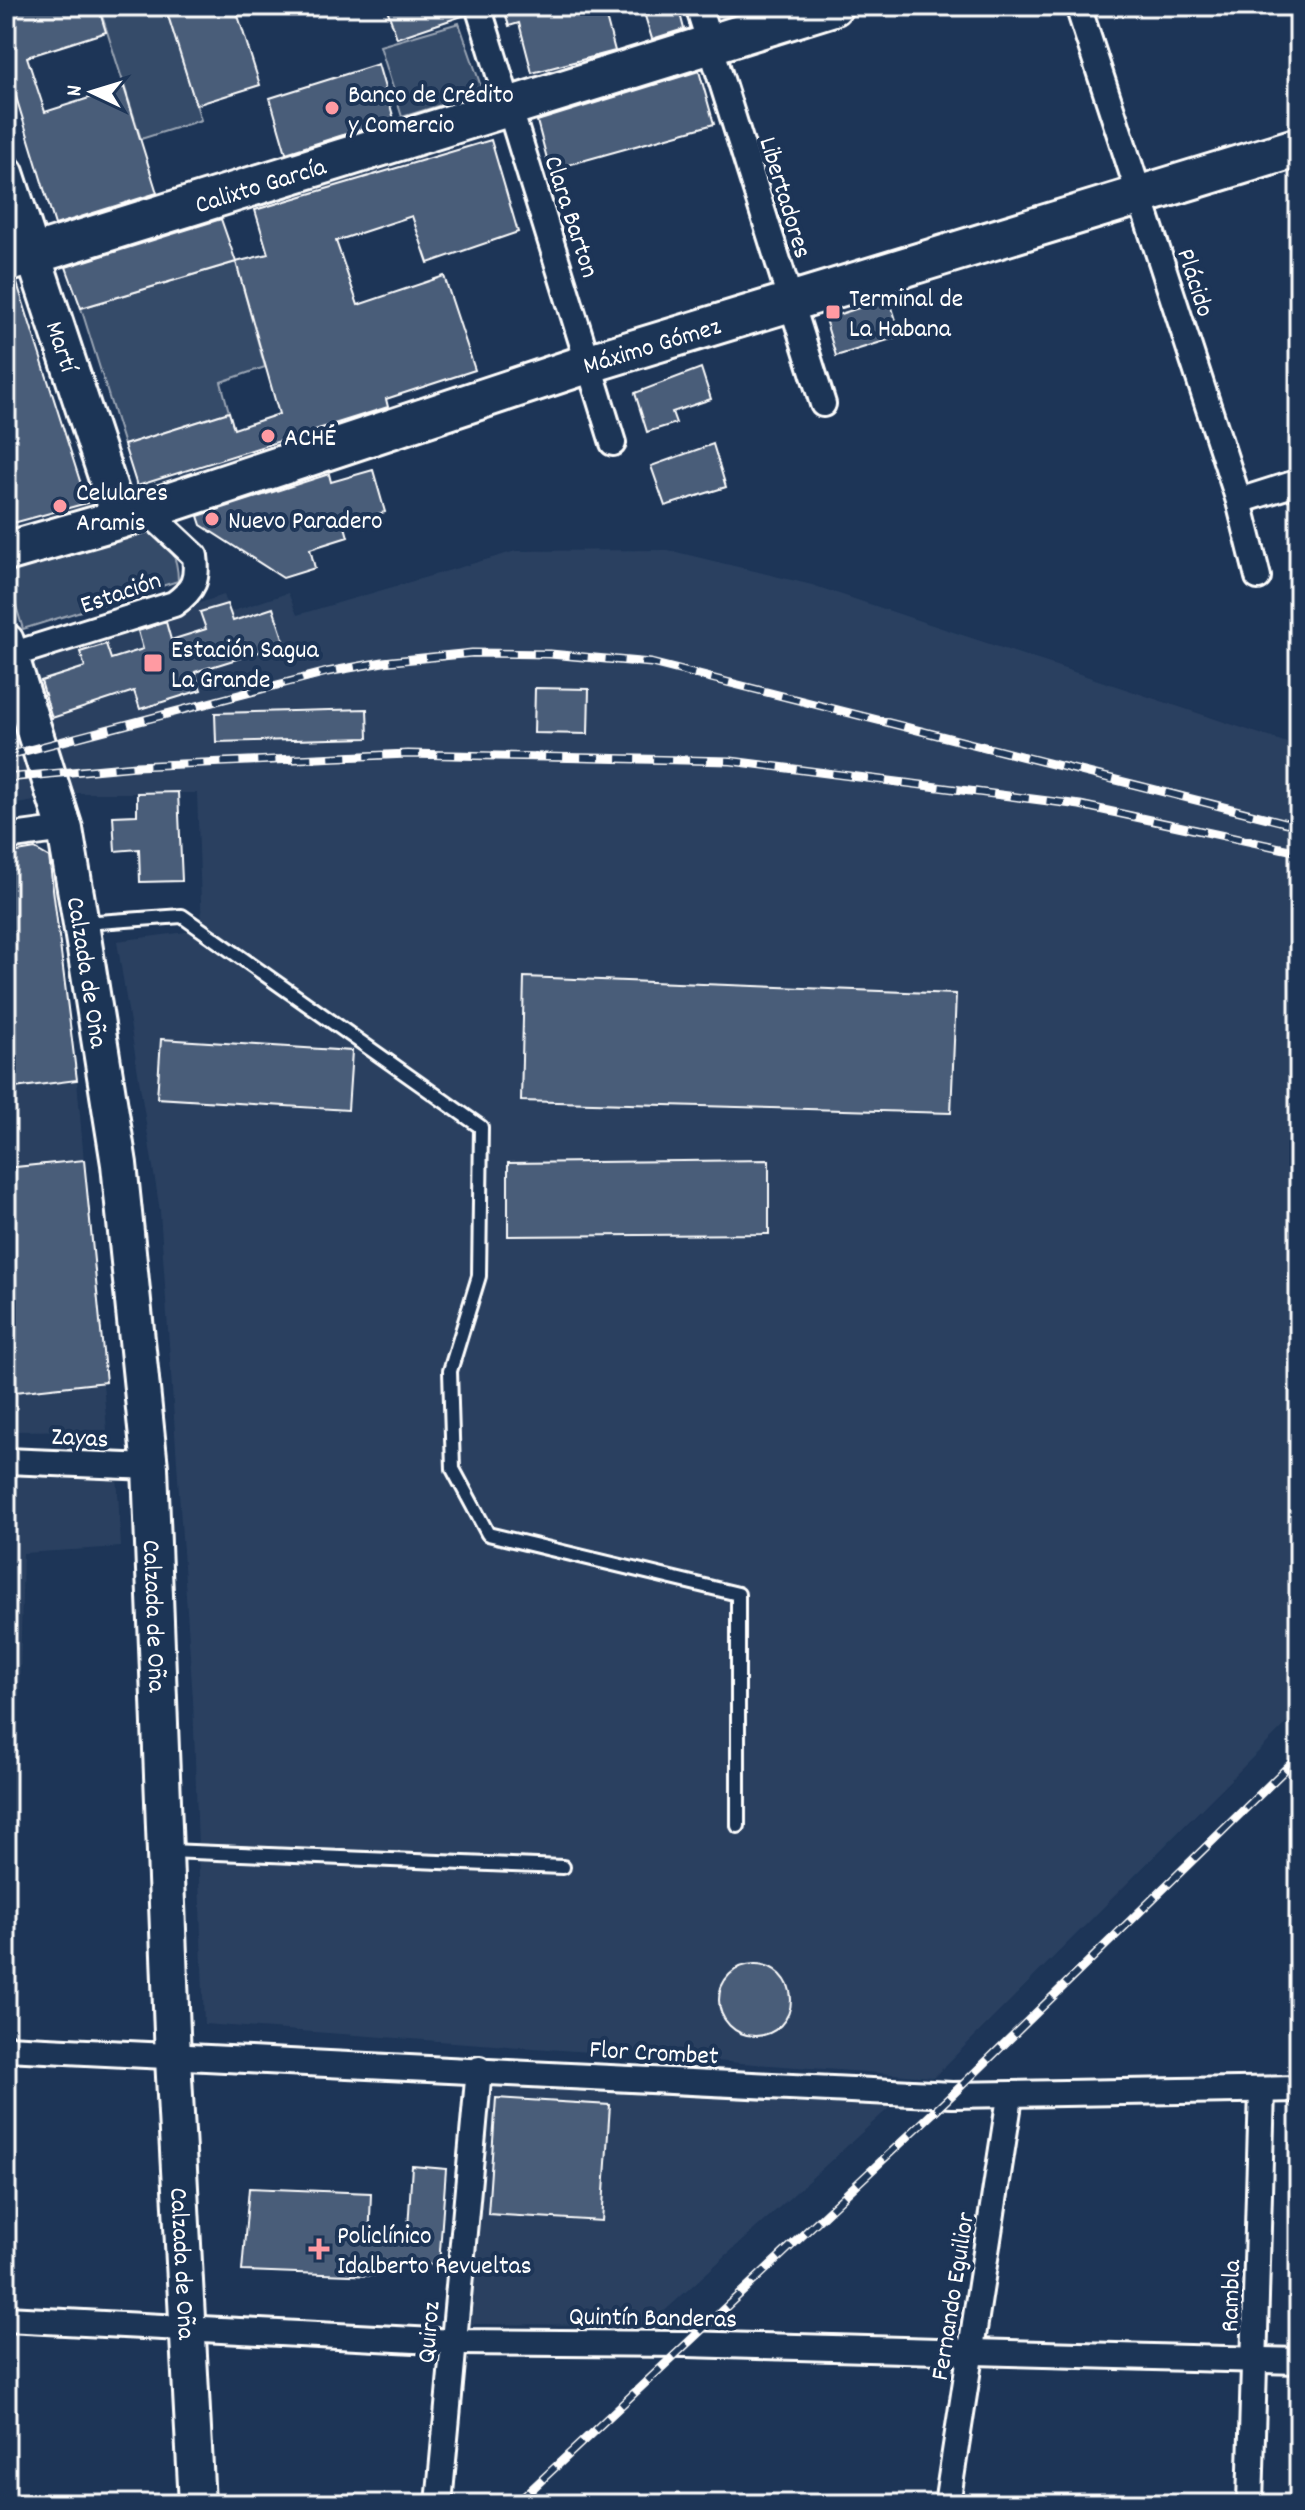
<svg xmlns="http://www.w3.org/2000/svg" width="1305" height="2510" font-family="Dekko,sans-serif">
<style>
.built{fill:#2a4161}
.green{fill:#364b69;stroke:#9aa5b4;stroke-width:2}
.building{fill:#4a5d79;stroke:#fff;stroke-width:2}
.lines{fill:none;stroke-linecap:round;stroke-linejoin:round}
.lane-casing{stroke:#fff;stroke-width:18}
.street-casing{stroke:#fff;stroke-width:30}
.secondary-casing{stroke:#fff;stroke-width:40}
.primary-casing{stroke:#fff;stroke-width:44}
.lane{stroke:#1d3557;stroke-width:12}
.street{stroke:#1d3557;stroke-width:24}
.secondary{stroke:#1d3557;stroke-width:34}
.primary{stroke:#1d3557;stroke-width:38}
.rail-casing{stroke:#fff;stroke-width:9}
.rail{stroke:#1d3557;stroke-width:6;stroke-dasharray:18;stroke-linecap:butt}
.poi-dot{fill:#ff9aa2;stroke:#1d3557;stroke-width:3}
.labels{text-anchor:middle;stroke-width:8;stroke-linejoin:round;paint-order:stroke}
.poi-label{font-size:26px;fill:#fff;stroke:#1d3557;text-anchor:start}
.street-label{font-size:26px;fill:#fff;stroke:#1d3557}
</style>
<rect width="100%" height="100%" fill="#1d3557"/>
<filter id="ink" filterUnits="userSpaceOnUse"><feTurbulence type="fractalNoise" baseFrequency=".0125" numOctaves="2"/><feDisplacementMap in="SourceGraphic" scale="16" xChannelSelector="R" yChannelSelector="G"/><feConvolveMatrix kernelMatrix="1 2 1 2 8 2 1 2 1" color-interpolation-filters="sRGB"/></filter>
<g filter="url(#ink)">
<g class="built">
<path d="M668 550 812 585 1299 747V1711L934 2077 204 2024 193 1699 160 1211 117 941 202 930 197 793H79L6 806V737L50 726 28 660 224 595 230 612 288 593 297 615 516 551Z"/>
<path d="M77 1080 107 1430 6 1431V1089Z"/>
<path d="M6 1472 117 1475 121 1547 23 1553 15 1879H6Z"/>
<path d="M491 2082 890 2107 649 2325 469 2324Z"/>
</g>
<g class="green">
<path d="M99 6H165L201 120 141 139Z"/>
<path d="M459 23 483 92 402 117 380 46Z"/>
<path d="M236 262 265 367 221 382 229 412 124 445 81 308Z"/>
<path d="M150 529C170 543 178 556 178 581L23 629 6 573Z"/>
</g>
<g class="building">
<path d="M6 6H98L106 32 27 57 45 112 124 87 157 193 55 225 6 64Z"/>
<path d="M165 6H235L260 85 196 105Z"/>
<path d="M386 6H463L465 15 397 38Z"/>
<path d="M503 6H603L615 51 532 73 519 23 509 26Z"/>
<path d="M642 6H678L684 29 652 39Z"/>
<path d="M378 64 394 119 286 153 270 98Z"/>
<path d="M699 71 714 124 550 170 537 121Z"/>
<path d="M491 140 518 232 428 263 412 216 336 241 358 305 444 276 475 370 386 399 388 407 137 486 124 445 229 412 234 429 279 414 236 262 268 254 255 210Z"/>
<path d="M221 219 236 262 81 308 66 267Z"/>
<path d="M17 283 87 503 6 525V284Z"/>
<path d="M889 298 901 336 836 356 825 319Z"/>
<path d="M701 368 711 399 672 412 676 423 647 432 635 393Z"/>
<path d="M713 444 726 487 665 506 651 466Z"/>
<path d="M373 470 385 512 344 523 348 537 310 549 315 568 283 578 201 525 198 516 329 474 331 482Z"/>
<path d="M227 604 233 621 273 608 285 644 195 672 201 690 140 709 134 691 52 718 41 681 85 667 80 652 106 644 111 659 143 649 138 631 166 622 171 640 206 629 200 612Z"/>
<path d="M535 688 589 689 588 734 534 733Z"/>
<path d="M367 709 368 738 216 742 215 713Z"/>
<path d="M178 792 182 881 140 882 139 849 115 851 113 816 137 815V793Z"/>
<path d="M35 849 49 857 77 1080 6 1089V854Z"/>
<path d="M524 977 956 994 951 1113 521 1101Z"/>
<path d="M161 1039 352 1051 348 1110 157 1098Z"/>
<path d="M84 1160 106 1382 6 1393V1168Z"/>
<path d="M769 1160V1234L508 1236V1163Z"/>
<circle cx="755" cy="2000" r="36"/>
<path d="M496 2098 610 2105 602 2221 488 2214Z"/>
<path d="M412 2166 446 2169 439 2265 375 2261V2276L242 2271 249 2188 371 2193 369 2243 407 2244Z"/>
</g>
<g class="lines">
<g class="lane-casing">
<g id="lane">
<path d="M84 923 182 916 481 1127 479 1276 450 1371 453 1469 488 1534 738 1594V1826"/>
<path d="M169 1851 563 1867"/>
</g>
</g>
<g class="street-casing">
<g id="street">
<path d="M478 6 613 443"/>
<path d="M698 6 823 404"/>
<path d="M1078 6 1239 501 1258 577"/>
<path d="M1239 501 1299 482"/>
<path d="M11 655 174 604C194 590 198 579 195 556L146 510"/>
<path d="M6 837 65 829"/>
<path d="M6 1461 150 1467"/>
<path d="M6 2048 952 2095 1299 2089"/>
<path d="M6 2319 454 2342 686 2344 1299 2361"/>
<path d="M439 2504 479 2069"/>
<path d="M947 2504 1010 2097"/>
<path d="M1250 2504 1262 2090"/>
</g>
</g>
<g class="secondary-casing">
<g id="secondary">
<path id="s1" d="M6 173 120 519"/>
<path id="s2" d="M6 641 65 829 81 924 119 1164 150 1467 173 2058 197 2504"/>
</g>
</g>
<g class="primary-casing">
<g id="primary">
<path id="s3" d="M6 263 833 6"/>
<path id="s4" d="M6 552 120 519 590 363 1299 147"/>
</g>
</g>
<use href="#lane" class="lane"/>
<use href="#street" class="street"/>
<use href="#secondary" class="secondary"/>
<use href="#primary" class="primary"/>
<g class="rail-casing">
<g id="rail">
<path d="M6 756 327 672 383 662 472 653 550 654 651 663 1299 826"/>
<path d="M6 778 136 766 408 754 731 761 1080 805 1299 852"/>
<path d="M516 2504 952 2095 1299 1756"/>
</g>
</g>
<use href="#rail" class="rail"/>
</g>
</g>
<g class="poi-dot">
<circle cx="332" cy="108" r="8"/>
<rect x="825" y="304" width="16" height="16" rx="4"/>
<circle cx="268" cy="436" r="8"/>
<circle cx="60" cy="506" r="8"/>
<circle cx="212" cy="519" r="8"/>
<rect x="143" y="653" width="20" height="20" rx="4"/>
<path d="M315 2237h8v8h8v8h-8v8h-8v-8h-8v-8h8z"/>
</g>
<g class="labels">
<g class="poi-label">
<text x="348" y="102">Banco de Crédito<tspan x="348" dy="30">y Comercio</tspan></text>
<text x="849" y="306">Terminal de<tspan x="849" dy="30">La Habana</tspan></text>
<text x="284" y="445">ACHÉ</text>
<text x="76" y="500">Celulares<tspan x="76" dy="30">Aramis</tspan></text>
<text x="228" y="528">Nuevo Paradero</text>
<text x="171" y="657">Estación Sagua<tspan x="171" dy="30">La Grande</tspan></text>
<text x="337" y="2243">Policlínico<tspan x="337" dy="30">Idalberto Revueltas</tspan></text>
</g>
<g class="street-label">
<text dy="9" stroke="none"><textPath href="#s3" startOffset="266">Calixto García</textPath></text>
<text transform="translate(787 197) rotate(73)" y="9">Libertadores</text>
<text transform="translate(573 216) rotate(72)" y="9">Clara Barton</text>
<text transform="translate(1197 282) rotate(72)" y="9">Plácido</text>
<text dy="9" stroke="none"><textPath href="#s4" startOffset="678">Máximo Gómez</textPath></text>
<text dy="9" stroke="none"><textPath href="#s1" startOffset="182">Martí</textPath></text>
<text transform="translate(120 591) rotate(-19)" y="9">Estación</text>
<text dy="9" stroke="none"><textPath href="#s2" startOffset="342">Calzada de Oña</textPath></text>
<text transform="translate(80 1436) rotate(3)" y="9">Zayas</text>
<text dy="9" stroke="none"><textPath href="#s2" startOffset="990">Calzada de Oña</textPath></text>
<text transform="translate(654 2051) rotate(3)" y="9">Flor Crombet</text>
<text dy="9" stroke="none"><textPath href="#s2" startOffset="1638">Calzada de Oña</textPath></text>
<text transform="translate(951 2296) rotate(-81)" y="9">Fernando Eguilior</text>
<text transform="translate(1229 2296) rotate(-88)" y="9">Rambla</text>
<text transform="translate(653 2316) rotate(1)" y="9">Quintín Banderas</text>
<text transform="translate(427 2332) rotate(-85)" y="9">Quiroz</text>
</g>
</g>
<rect width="1305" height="2510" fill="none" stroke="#1d3557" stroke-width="32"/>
<rect x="16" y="16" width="1273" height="2478" fill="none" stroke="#fff" stroke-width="3" filter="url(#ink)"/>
<g transform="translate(92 92) rotate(274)" stroke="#1d3557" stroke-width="6" paint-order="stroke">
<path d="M0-6L14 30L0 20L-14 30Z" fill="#ffffff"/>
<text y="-12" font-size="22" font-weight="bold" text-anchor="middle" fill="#ffffff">N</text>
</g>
</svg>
